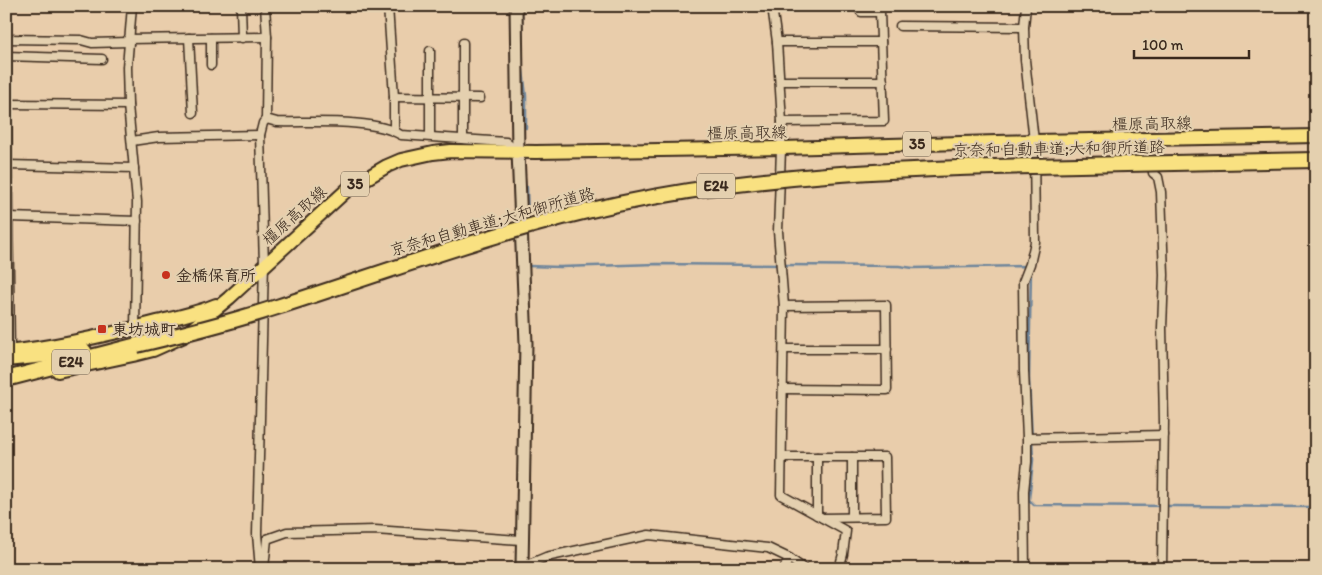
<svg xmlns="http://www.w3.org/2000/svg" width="1322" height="575" font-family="Itim,'Klee One',sans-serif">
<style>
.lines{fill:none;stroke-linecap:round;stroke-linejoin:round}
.stream{stroke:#70869b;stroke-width:2.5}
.street-casing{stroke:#3b2a1e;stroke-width:11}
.secondary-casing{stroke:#3b2a1e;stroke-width:15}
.primary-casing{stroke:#3b2a1e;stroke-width:16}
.highway-casing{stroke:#3b2a1e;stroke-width:18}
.street{stroke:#e4d0af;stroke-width:8}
.secondary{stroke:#e4d0af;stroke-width:11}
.primary{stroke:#f9e181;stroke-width:12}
.highway{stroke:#f9e181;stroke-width:14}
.highway-bridge-casing{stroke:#3b2a1e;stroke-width:18;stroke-linecap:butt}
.highway-bridge{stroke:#f9e181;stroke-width:14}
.poi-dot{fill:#c8321e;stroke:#e4d0af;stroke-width:2}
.labels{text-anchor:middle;stroke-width:4.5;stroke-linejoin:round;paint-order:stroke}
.shield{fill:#e4d0af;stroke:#6e5c4a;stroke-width:1}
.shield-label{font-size:15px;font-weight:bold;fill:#3b2a1e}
.street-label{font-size:16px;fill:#3b2a1e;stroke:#e4d0af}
.poi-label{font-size:16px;font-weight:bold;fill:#3b2a1e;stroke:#e4d0af;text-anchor:start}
</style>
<rect width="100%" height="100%" fill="#e9cdab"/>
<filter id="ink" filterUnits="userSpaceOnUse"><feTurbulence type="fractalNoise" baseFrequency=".02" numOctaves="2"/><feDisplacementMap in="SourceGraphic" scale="10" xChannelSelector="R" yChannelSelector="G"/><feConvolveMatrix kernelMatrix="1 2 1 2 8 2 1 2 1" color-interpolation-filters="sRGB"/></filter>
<g filter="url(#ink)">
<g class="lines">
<g class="stream">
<path d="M522 6V62L526 96V128"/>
<path d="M527 187 528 221"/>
<path d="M528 266 560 267 656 264 899 266 913 268 1026 266 1028 267"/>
<path d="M1031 271 1029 378 1033 460 1029 500 1034 505 1316 507"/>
</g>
<g class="street-casing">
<g id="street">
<path d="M132 6 127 67 128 105 137 202 135 328"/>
<path d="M241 6 242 38"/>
<path d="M388 6 394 97V131"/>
<path d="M772 6 777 42 782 122 778 231 784 306 781 495 846 531 843 554 839 569"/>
<path d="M900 26 1024 27"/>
<path d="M189 38 193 113"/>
<path d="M211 38V65"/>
<path d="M6 39 81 40 92 43 128 42"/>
<path d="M128 39 267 37"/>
<path d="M777 42H881"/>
<path d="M463 43V139"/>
<path d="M430 51V136"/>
<path d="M6 56 102 59"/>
<path d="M6 57 10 352"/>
<path d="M781 81H883"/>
<path d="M394 97 480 98"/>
<path d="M8 104 128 105"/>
<path d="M266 119 277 122C310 123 375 118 401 135L506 142 518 152"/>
<path d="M782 122 884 121 880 12H861L857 6"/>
<path d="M1151 139 1153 173 1158 177 1161 192 1164 275 1162 328 1164 422 1162 569"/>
<path d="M132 141 159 137 260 135"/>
<path d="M8 165 134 168"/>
<path d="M9 217 137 221"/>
<path d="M784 349H887"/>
<path d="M783 389 887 390 886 305 784 306"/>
<path d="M1027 438 1164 435"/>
<path d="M782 457H885L886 517 823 518"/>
<path d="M852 457V517"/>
<path d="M817 515V457"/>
<path d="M264 568 267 539 287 532 375 530 521 540"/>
<path d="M260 569 257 534 264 264 260 135 263 123 266 119 267 37 265 6"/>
<path d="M522 569V567L546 557 649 535 768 548 789 558 804 569"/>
<path d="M784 569 789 558"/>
<path d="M1025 569 1024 491 1027 462V438L1024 371 1023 282 1030 264 1035 242 1034 141 1025 60 1024 27 1026 6"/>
</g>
</g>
<g class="secondary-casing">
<path id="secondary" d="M516 6 518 152 526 343 522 567"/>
</g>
<g class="primary-casing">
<g id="primary">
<path d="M6 352C57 347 108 335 157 322 177 317 197 313 216 305"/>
<path d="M58 371 133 355 153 350 182 337 229 298 348 189 387 166 401 160 433 153 451 151 536 152 782 148 1034 141 1316 136"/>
</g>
</g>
<g class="highway-casing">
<g id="highway">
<path d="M6 359 84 351"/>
<path d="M6 379 137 345"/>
</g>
</g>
<use href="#street" class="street"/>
<use href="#secondary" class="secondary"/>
<use href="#primary" class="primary"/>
<use href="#highway" class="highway"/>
<g class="highway-bridge-casing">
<path id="highway-bridge" d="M137 345C184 334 231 322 277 307 390 271 501 229 618 204 754 175 893 169 1032 166 1127 164 1221 162 1316 160"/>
</g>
<use href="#highway-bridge" class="highway-bridge"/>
</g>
</g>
<g class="poi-dot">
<circle cx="166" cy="275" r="5"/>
<rect x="97" y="324" width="10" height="10" rx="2.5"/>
</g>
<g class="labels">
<g class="shield">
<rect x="903" y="131.5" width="28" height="25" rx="4"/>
<rect x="341" y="171.5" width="28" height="25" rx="4"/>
<rect x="697" y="173.5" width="38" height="25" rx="4"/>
<rect x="52" y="349.5" width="38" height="25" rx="4"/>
</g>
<g class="shield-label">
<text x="917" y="149">35</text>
<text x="355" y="189">35</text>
<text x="716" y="191">E24</text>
<text x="71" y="367">E24</text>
</g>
<g class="street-label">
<text transform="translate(1152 123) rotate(-1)" y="6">橿原高取線</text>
<text transform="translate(747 132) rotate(-1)" y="6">橿原高取線</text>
<text transform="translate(1059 148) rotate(-1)" y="6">京奈和自動車道;大和御所道路</text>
<text transform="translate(294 215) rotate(-42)" y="6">橿原高取線</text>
<text transform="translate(492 221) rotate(-16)" y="6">京奈和自動車道;大和御所道路</text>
</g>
<g class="poi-label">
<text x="176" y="281">金橋保育所</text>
<text x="112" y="335">東坊城町</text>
</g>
</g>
<rect width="1322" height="575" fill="none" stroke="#e4d0af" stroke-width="25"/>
<rect x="12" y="12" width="1297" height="550" fill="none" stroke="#3b2a1e" stroke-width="2" filter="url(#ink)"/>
<path d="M1134 50v8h115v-8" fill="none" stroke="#3b2a1e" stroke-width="2.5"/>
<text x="1142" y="50" font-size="15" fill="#3b2a1e" stroke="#e4d0af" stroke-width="4" paint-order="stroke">100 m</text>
</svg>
